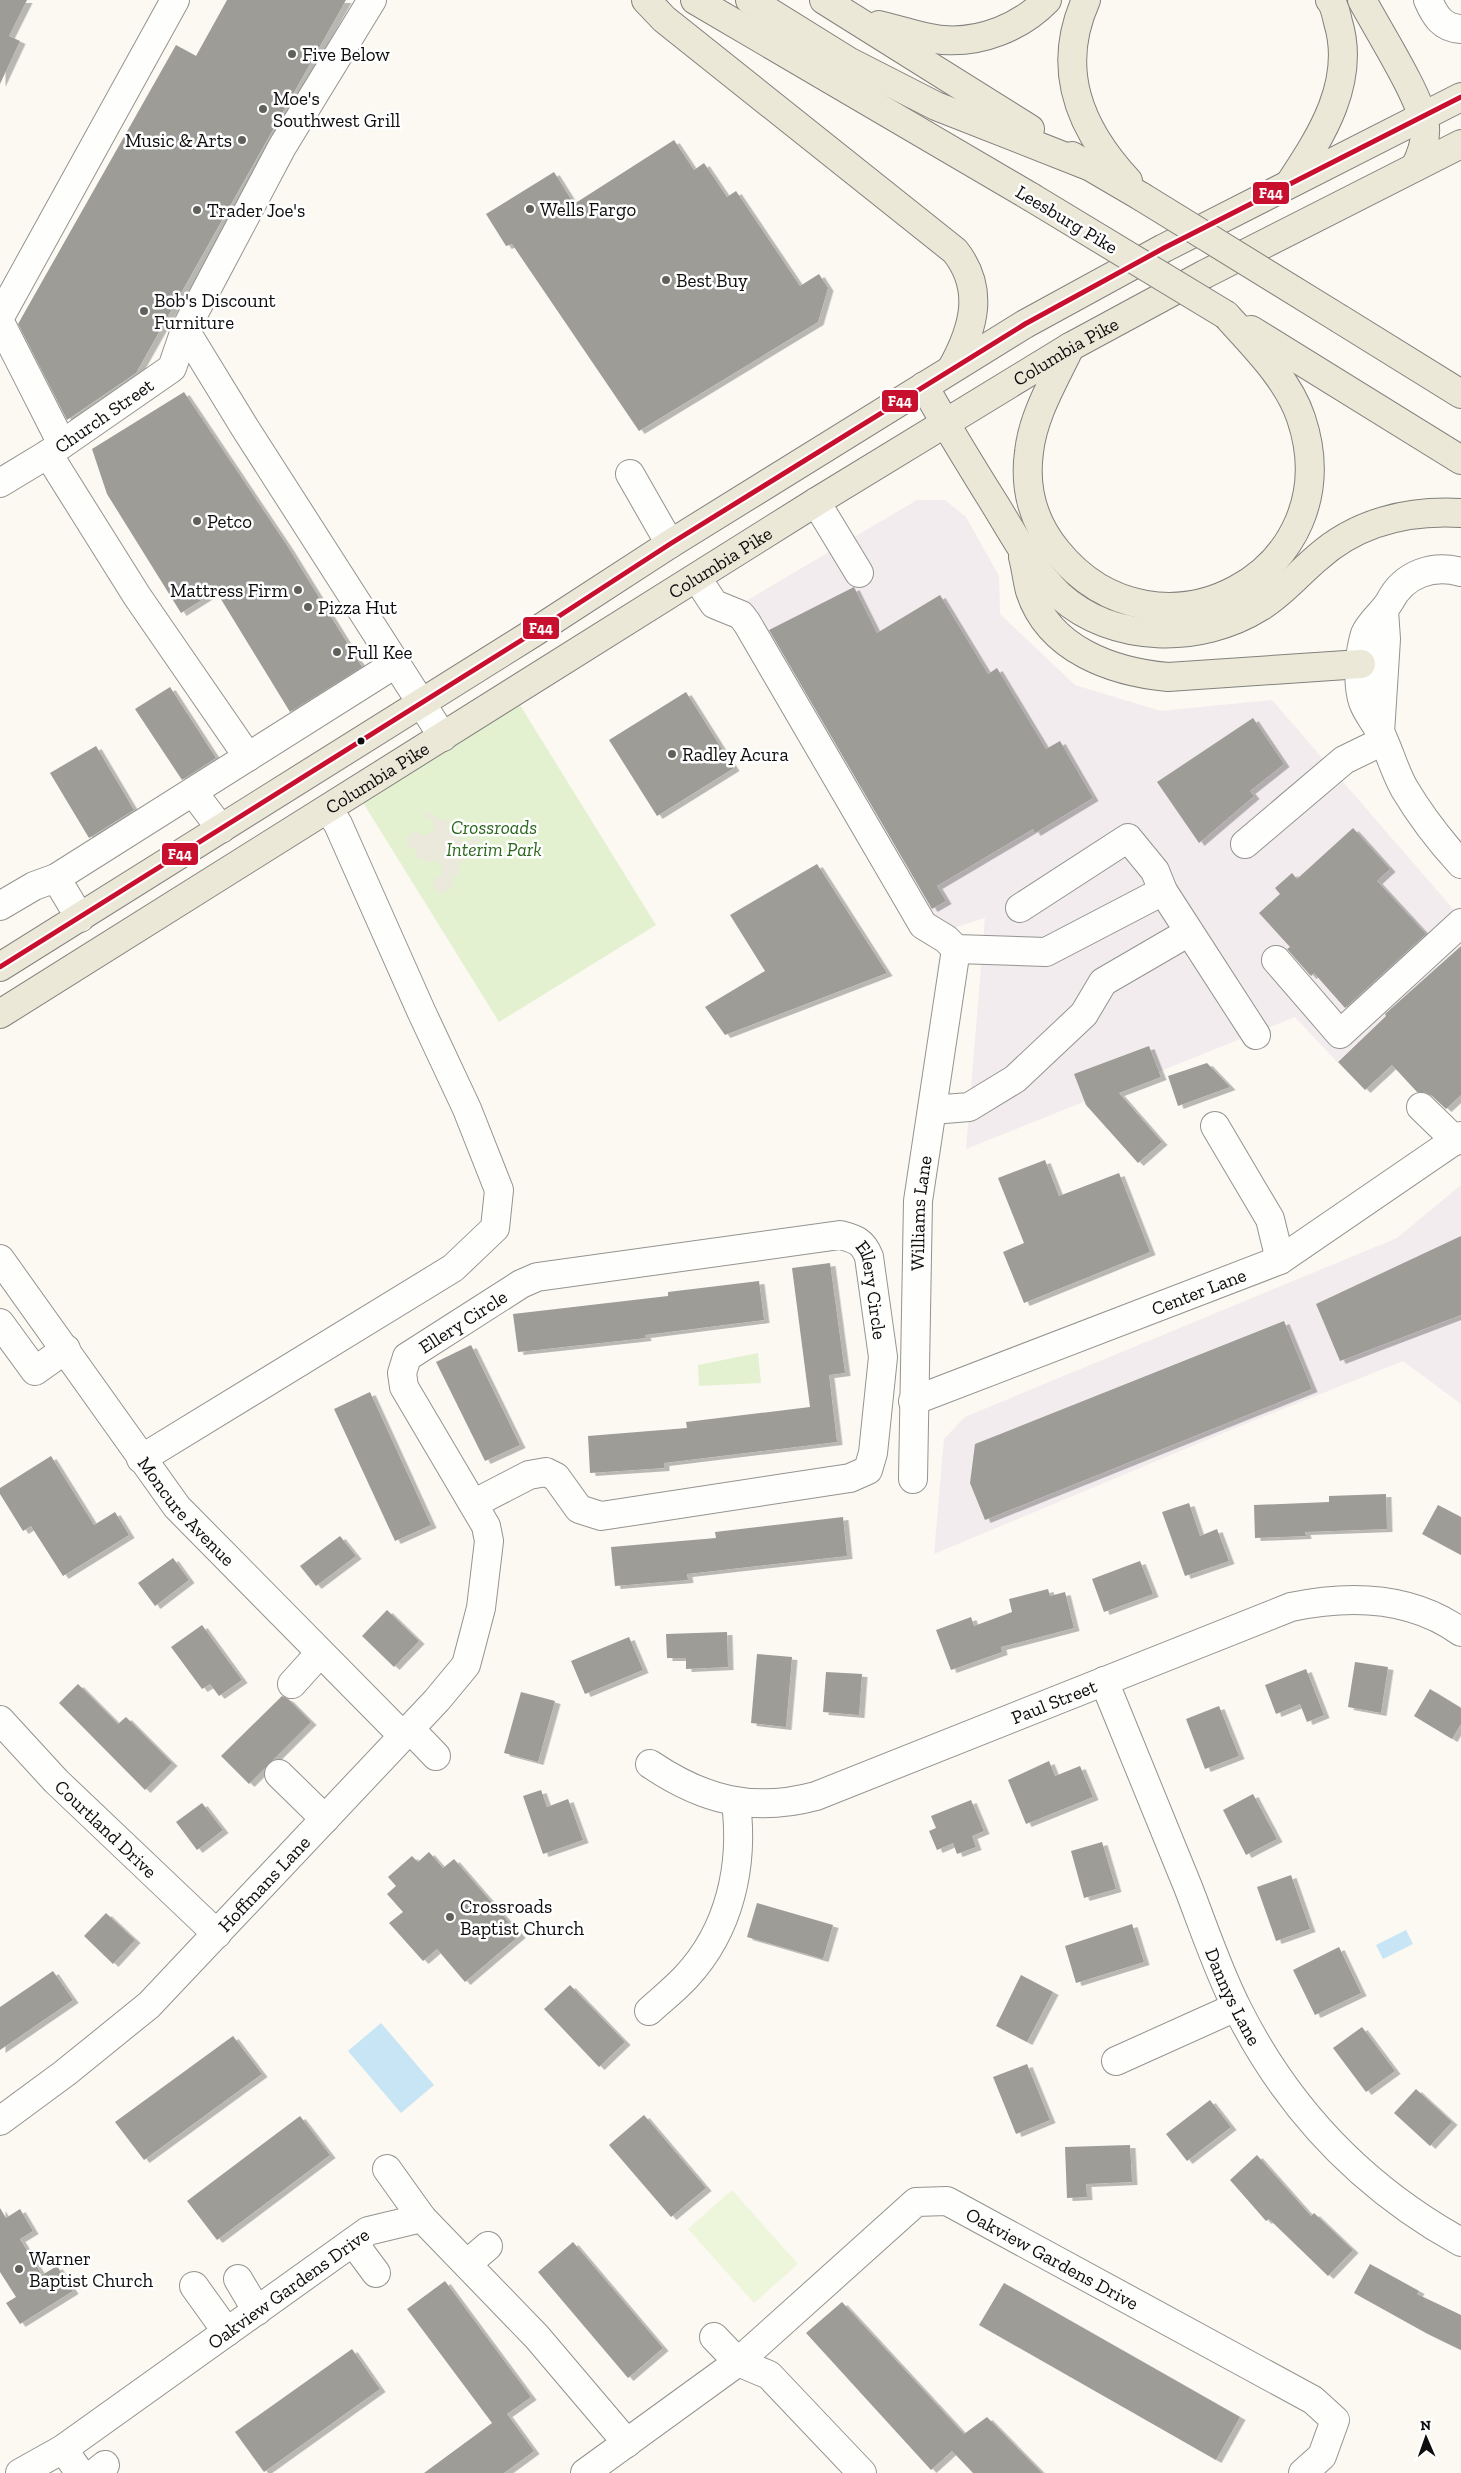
<svg xmlns="http://www.w3.org/2000/svg" width="1461" height="2473" font-family="'Zilla Slab',serif">
<style>
.industrial{fill:#f2ecee}
.green{fill:#e3f1d1}
.pitch{fill:#edf5da}
.plaza{fill:#ebe8dc}
.water{fill:#c7e5f5}
.building{fill:#9e9c97;filter:url(#shadow)}
.lines{fill:none;stroke-linecap:round;stroke-linejoin:round}
.minor-casing{stroke:#949390;stroke-width:30}
.major-casing{stroke:#81817d;stroke-width:30}
.minor{stroke:#fefefd;stroke-width:28}
.major{stroke:#ece8d8;stroke-width:28}
.major-bridge-casing{stroke:#81817d;stroke-width:30;stroke-linecap:butt}
.major-bridge{stroke:#ece8d8;stroke-width:28}
.bus-1-casing{stroke:#fff;stroke-width:9}
.bus-1{stroke:#c8102e;stroke-width:5}
.poi-dot{fill:#60605d;stroke:#fff;stroke-width:2}
.bus-dot{fill:#0d0d0d;stroke:#fff;stroke-width:2}
.labels{text-anchor:middle;stroke-width:5;stroke-linejoin:round;paint-order:stroke}
.poi-label{font-size:19px;fill:#0d0d0d;stroke:#fff;text-anchor:start}
.street-label{font-size:19px;fill:#0d0d0d;stroke:#fff}
.park-label{font-size:19px;font-style:italic;fill:#2a661c;stroke:#fff}
.line-badge{stroke:#fff;stroke-width:2}
.badge-label{font-size:14px;text-anchor:middle;font-weight:bold;fill:#fff}
</style>
<defs>
<filter id="shadow"><feDropShadow dx="5.5" dy="3" stdDeviation="0" flood-color="#0004"/></filter>
</defs>
<rect width="100%" height="100%" fill="#fbf9f1"/>
<g class="industrial">
<path d="M917 500H945L966 517 999 576 1000 614 1075 685 1161 711 1272 700 1461 918V945L1337 1062 1295 1017 966 1149 985 918 934 934 741 604Z"/>
<path d="M1461 1185V1404L1403 1361 1233 1429 934 1554 944 1439 965 1417 1397 1238Z"/>
</g>
<g class="green">
<path d="M520 705 656 925 499 1022 362 801Z"/>
<path d="M758 1353 761 1383 699 1386 698 1365Z"/>
</g>
<path class="pitch" d="M732 2190 798 2264 754 2303 688 2229Z"/>
<path class="plaza" d="M426 812 443 821 448 820 450 830 457 834 464 844 478 836 480 841 467 848V859L459 864V874L451 878 452 888 443 894 434 889 433 880 442 874 441 864 432 860 427 862 416 856V850L407 846V836L416 832 424 836 434 831 433 821 422 814Z"/>
<g class="water">
<path d="M1406 1930 1413 1944 1383 1959 1376 1945Z"/>
<path d="M381 2023 434 2085 401 2113 348 2051Z"/>
</g>
<g class="building">
<path d="M0 0H27L9 36 20 41 0 84Z"/>
<path d="M227 0H346L136 373 67 420 18 324 176 45 196 56Z"/>
<path d="M674 140 694 170 704 163 727 197 736 191 800 286 819 274 828 288 818 322 639 431 512 244 506 246 486 214 554 172 574 204Z"/>
<path d="M184 392 288 547 362 667 290 712 216 591 181 613 107 494 92 449Z"/>
<path d="M854 587 877 633 940 595 988 674 997 668 1046 749 1060 741 1093 798 1035 833 1033 829 937 886 946 901 932 909 769 630Z"/>
<path d="M170 687 216 758 182 780 135 709Z"/>
<path d="M686 692 734 768 657 816 609 740Z"/>
<path d="M1253 718 1284 764 1250 791 1254 796 1199 843 1157 782Z"/>
<path d="M96 746 134 810 89 838 50 773Z"/>
<path d="M1353 828 1390 869 1377 881 1426 934 1345 1008 1314 973 1311 976 1287 949 1290 947 1259 913 1280 894 1275 888 1292 873 1297 879Z"/>
<path d="M817 864 887 973 725 1035 705 1007 765 971 730 915Z"/>
<path d="M1461 946V1095L1446 1109 1432 1096 1425 1092H1417L1392 1065 1365 1090 1338 1062 1386 1016 1385 1014Z"/>
<path d="M1149 1046 1161 1077 1119 1093 1162 1142 1138 1163 1086 1105 1074 1074Z"/>
<path d="M1207 1063 1230 1087 1178 1106 1168 1076Z"/>
<path d="M1045 1160 1059 1196 1119 1173 1150 1252 1024 1303 1003 1252 1024 1243 998 1178Z"/>
<path d="M1461 1236V1315L1340 1361 1316 1304Z"/>
<path d="M830 1263 845 1373 829 1375 837 1442 664 1463V1468L590 1473 588 1436 687 1428 686 1422 810 1407 792 1268Z"/>
<path d="M759 1281 764 1320 645 1335 646 1338 518 1352 513 1314 668 1296V1292Z"/>
<path d="M1284 1321 1312 1389 985 1520 970 1483 975 1444Z"/>
<path d="M471 1345 520 1445 485 1461 436 1362Z"/>
<path d="M370 1392 431 1525 395 1541 334 1409Z"/>
<path d="M51 1456 94 1525 115 1512 129 1535 63 1576 31 1526 23 1531 0 1494V1488Z"/>
<path d="M1386 1494 1387 1529 1305 1532 1306 1536 1255 1538 1254 1505 1329 1502V1496Z"/>
<path d="M1189 1503 1200 1536 1217 1529 1229 1561 1185 1576 1162 1512Z"/>
<path d="M1438 1505 1461 1517V1555L1422 1534Z"/>
<path d="M843 1517 847 1556 687 1574 688 1580 615 1586 611 1547 716 1538 715 1532Z"/>
<path d="M340 1536 356 1556 316 1586 300 1566Z"/>
<path d="M173 1558 189 1580 155 1606 138 1583Z"/>
<path d="M1140 1561 1153 1594 1104 1612 1092 1579Z"/>
<path d="M1048 1589 1050 1596 1065 1592 1074 1628 1001 1647 1002 1652 951 1670 936 1630 971 1617 974 1626 1012 1612 1009 1599Z"/>
<path d="M387 1610 419 1641 394 1667 362 1636Z"/>
<path d="M202 1625 242 1680 219 1696 210 1684 202 1689 171 1647Z"/>
<path d="M727 1632 728 1667 686 1669V1658H667L666 1634Z"/>
<path d="M629 1637 643 1670 585 1694 571 1661Z"/>
<path d="M757 1654 792 1657 786 1727 751 1723Z"/>
<path d="M1355 1662 1388 1667 1381 1713 1348 1707Z"/>
<path d="M1306 1669 1324 1715 1307 1722 1300 1704 1276 1714 1265 1685Z"/>
<path d="M826 1672 862 1674 859 1715 823 1712Z"/>
<path d="M78 1684 118 1724 126 1717 172 1763 145 1790 59 1703Z"/>
<path d="M1430 1689 1461 1708V1724L1452 1739 1414 1716Z"/>
<path d="M521 1692 555 1701 538 1762 504 1753Z"/>
<path d="M282 1696 288 1699 311 1722 249 1784 221 1756Z"/>
<path d="M1219 1706 1239 1756 1205 1769 1186 1719Z"/>
<path d="M1049 1761 1055 1776 1080 1766 1093 1797 1026 1824 1008 1780Z"/>
<path d="M541 1790 547 1807 568 1799 583 1840 543 1854 523 1796Z"/>
<path d="M1253 1794 1277 1839 1246 1855 1223 1810Z"/>
<path d="M971 1800 984 1831 972 1836 976 1847 957 1854 953 1843 937 1850 929 1831 936 1828 931 1816Z"/>
<path d="M202 1803 223 1830 197 1850 176 1822Z"/>
<path d="M1102 1842 1116 1889 1084 1898 1071 1851Z"/>
<path d="M429 1852 443 1868 454 1859 520 1935 465 1982 437 1949 423 1961 389 1923 403 1912 387 1894 396 1886 388 1877 412 1856 418 1862Z"/>
<path d="M1291 1875 1310 1929 1276 1941 1257 1887Z"/>
<path d="M757 1903 833 1925 823 1959 747 1937Z"/>
<path d="M106 1913 135 1940 113 1964 84 1936Z"/>
<path d="M1132 1924 1144 1962 1076 1983 1065 1946Z"/>
<path d="M1339 1947 1361 1993 1315 2015 1293 1970Z"/>
<path d="M53 1971 73 2000 0 2050V2007Z"/>
<path d="M1021 1975 1053 1992 1027 2042 996 2026Z"/>
<path d="M570 1985 625 2042 599 2067 544 2009Z"/>
<path d="M1362 2027 1395 2071 1366 2092 1333 2048Z"/>
<path d="M233 2036 262 2074 144 2160 115 2122Z"/>
<path d="M1027 2064 1050 2120 1016 2134 993 2077Z"/>
<path d="M1416 2089 1452 2122 1430 2146 1394 2113Z"/>
<path d="M1210 2100 1231 2127 1187 2161 1166 2134Z"/>
<path d="M644 2115 706 2188 671 2217 609 2145Z"/>
<path d="M300 2116 330 2155 217 2240 187 2201Z"/>
<path d="M1130 2145 1132 2182 1086 2184 1087 2197 1067 2198 1065 2147Z"/>
<path d="M1257 2155 1311 2216 1314 2213 1353 2250 1328 2276 1269 2219 1266 2221 1230 2180Z"/>
<path d="M0 2208 6 2218 20 2209 33 2231 20 2239 42 2275 57 2266 73 2291 20 2324 6 2303 16 2297 0 2272Z"/>
<path d="M573 2242 663 2348 628 2378 538 2272Z"/>
<path d="M1370 2264 1419 2291 1417 2294 1461 2315V2350L1426 2333 1354 2293Z"/>
<path d="M445 2281 531 2397 507 2414 534 2451 504 2473H424L492 2423 407 2309Z"/>
<path d="M1004 2283 1240 2417 1216 2460 979 2325Z"/>
<path d="M842 2302 964 2434 987 2417 1042 2473H973L952 2451 931 2470 806 2333Z"/>
<path d="M352 2349 380 2389 264 2472 235 2432Z"/>
</g>
<g class="lines">
<g class="minor-casing">
<g id="minor">
<path d="M372 0 282 147 185 330 245 428 443 737"/>
<path d="M1428 0C1435 16 1442 28 1461 29"/>
<path d="M0 317 175 0"/>
<path d="M0 322 62 444"/>
<path d="M48 454 137 596 248 757"/>
<path d="M630 474 670 544"/>
<path id="s1" d="M0 483 48 454 172 368 185 330"/>
<path d="M816 502 859 573"/>
<path d="M1461 572C1433 564 1404 574 1390 601 1383 613 1370 622 1365 634 1359 653 1357 684 1363 702 1367 713 1375 722 1380 732 1389 750 1394 770 1404 788 1420 815 1440 841 1461 864"/>
<path d="M697 578 714 604 741 615 747 623 923 925 946 939 956 949 1046 952 1163 891"/>
<path d="M1380 733 1386 639 1384 611"/>
<path d="M193 792 221 829"/>
<path d="M1245 844 1344 760 1383 741"/>
<path d="M56 878 80 918"/>
<path d="M0 906 34 886 56 878 395 664"/>
<path d="M1020 908 1128 838 1155 871 1163 891 1256 1035"/>
<path d="M1276 960 1340 1034 1461 923"/>
<path d="M1421 1107 1456 1141"/>
<path d="M932 1110 969 1107 1015 1079 1084 1014 1103 982 1189 932"/>
<path d="M1215 1126 1270 1219 1280 1260"/>
<path id="s2" d="M0 1259 177 1507 403 1736"/>
<path d="M0 1323 35 1371 66 1349"/>
<path id="s3" d="M913 1401 1280 1260 1461 1136"/>
<path d="M141 1459 453 1268 495 1228 499 1190 467 1109 422 1013 338 824 328 809"/>
<path id="s4" d="M913 1479 918 1201 956 949"/>
<path id="s5" d="M1104 1681C1132 1750 1160 1819 1188 1887 1204 1928 1218 1971 1238 2010 1289 2111 1362 2187 1461 2242"/>
<path d="M292 1684 320 1653"/>
<path id="s6" d="M0 1720 56 1781 217 1934"/>
<path d="M410 1729 436 1756"/>
<path id="s7" d="M650 1764C703 1800 753 1813 816 1796L1291 1607C1348 1595 1411 1596 1461 1632"/>
<path d="M279 1774 325 1819"/>
<path d="M649 2011C661 2000 675 1989 686 1977 730 1930 744 1865 736 1803"/>
<path d="M1116 2061 1236 2007"/>
<path id="s8" d="M0 2121 65 2073 149 2005 437 1700 466 1665 481 1608 489 1541 486 1526 404 1387 402 1373 407 1357 521 1284 537 1277 840 1235C855 1239 863 1241 869 1257L883 1357 873 1453 868 1470 850 1478 601 1516 579 1509 556 1477 546 1472 529 1475 473 1504"/>
<path d="M387 2169 422 2218"/>
<path d="M353 2242 376 2273"/>
<path d="M467 2264 488 2246"/>
<path d="M238 2279 257 2311"/>
<path d="M194 2286 227 2332"/>
<path d="M63 2449 80 2473"/>
<path id="s9" d="M20 2473 63 2449 368 2231 422 2218 537 2337 627 2443"/>
<path d="M95 2473 105 2465"/>
<path d="M585 2473 738 2362 714 2337"/>
<path id="s10" d="M862 2473 769 2375 738 2362 916 2202 947 2201 1313 2400 1335 2420 1322 2456 1303 2473"/>
</g>
</g>
<g class="major-casing">
<g id="major">
<path d="M646 0 664 19 955 251C985 289 974 328 952 368"/>
<path d="M695 0 1031 197"/>
<path d="M750 0 848 61 936 106 1086 165"/>
<path d="M824 0 1030 129"/>
<path d="M1086 0C1055 69 1079 128 1128 181"/>
<path d="M1362 0C1378 30 1421 97 1425 127 1426 142 1422 154 1415 167"/>
<path d="M879 25C900 30 922 38 943 40 981 43 1021 27 1047 0"/>
<path d="M1072 156 1142 197"/>
<path d="M1290 183C1322 135 1356 81 1338 22 1336 14 1335 6 1330 0"/>
<path d="M1340 319 1461 394"/>
<path d="M1251 330 1461 460"/>
<path d="M1070 347C1054 381 1033 415 1029 452 1024 489 1034 523 1057 551 1158 676 1353 573 1301 418 1288 379 1253 345 1226 315"/>
<path d="M924 386C947 427 971 466 996 506 1015 537 1032 569 1059 595 1113 644 1201 644 1260 607 1282 594 1298 574 1317 558 1357 522 1409 510 1461 513"/>
<path d="M1023 557C1026 568 1027 580 1030 591 1049 650 1113 672 1168 677L1361 664"/>
<path d="M0 967 533 633 670 544 1025 324 1164 248 1461 97"/>
<path id="s11" d="M0 1014 816 502 1070 347 1205 274 1461 144"/>
</g>
</g>
<use href="#minor" class="minor"/>
<use href="#major" class="major"/>
<g class="major-bridge-casing">
<g id="major-bridge">
<path d="M1031 197 1226 315"/>
<path d="M1142 197 1340 319"/>
</g>
</g>
<use href="#major-bridge" class="major-bridge"/>
<g class="bus-1-casing">
<path id="bus-1" d="M0 967 533 633 670 544 1025 324 1164 248 1461 97"/>
</g>
<use href="#bus-1" class="bus-1"/>
</g>
<g class="poi-dot">
<circle cx="292" cy="54" r="5"/>
<circle cx="263" cy="109" r="5"/>
<circle cx="242" cy="140" r="5"/>
<circle cx="530" cy="209" r="5"/>
<circle cx="197" cy="210" r="5"/>
<circle cx="666" cy="280" r="5"/>
<circle cx="144" cy="311" r="5"/>
<circle cx="197" cy="521" r="5"/>
<circle cx="298" cy="590" r="5"/>
<circle cx="308" cy="607" r="5"/>
<circle cx="337" cy="652" r="5"/>
<circle cx="672" cy="754" r="5"/>
<circle cx="450" cy="1917" r="5"/>
<circle cx="19" cy="2269" r="5"/>
</g>
<circle class="bus-dot" cx="361" cy="741" r="4.5"/>
<g class="labels">
<g class="poi-label">
<text x="302" y="61">Five Below</text>
<text x="273" y="105">Moe's<tspan x="273" dy="22">Southwest Grill</tspan></text>
<text x="232" y="147" text-anchor="end">Music &amp; Arts</text>
<text x="540" y="216">Wells Fargo</text>
<text x="207" y="217">Trader Joe's</text>
<text x="676" y="287">Best Buy</text>
<text x="154" y="307">Bob's Discount<tspan x="154" dy="22">Furniture</tspan></text>
<text x="207" y="528">Petco</text>
<text x="288" y="597" text-anchor="end">Mattress Firm</text>
<text x="318" y="614">Pizza Hut</text>
<text x="347" y="659">Full Kee</text>
<text x="682" y="761">Radley Acura</text>
<text x="460" y="1913">Crossroads<tspan x="460" dy="22">Baptist Church</tspan></text>
<text x="29" y="2265">Warner<tspan x="29" dy="22">Baptist Church</tspan></text>
</g>
<g class="street-label">
<text transform="translate(1067 219) rotate(31)" y="7">Leesburg Pike</text>
<text dy="7" stroke="none"><textPath href="#s11" startOffset="1255">Columbia Pike</textPath></text>
<text dy="7" stroke="none"><textPath href="#s1" startOffset="124">Church Street</textPath></text>
<text dy="7" stroke="none"><textPath href="#s11" startOffset="850">Columbia Pike</textPath></text>
<text dy="7" stroke="none"><textPath href="#s11" startOffset="445">Columbia Pike</textPath></text>
<text dy="7" stroke="none"><textPath href="#s4" startOffset="266">Williams Lane</textPath></text>
<text dy="7" stroke="none"><textPath href="#s3" startOffset="306">Center Lane</textPath></text>
<text dy="7" stroke="none"><textPath href="#s8" startOffset="1518">Ellery Circle</textPath></text>
<text dy="7" stroke="none"><textPath href="#s8" startOffset="1054">Ellery Circle</textPath></text>
<text dy="7" stroke="none"><textPath href="#s2" startOffset="314">Moncure Avenue</textPath></text>
<text dy="7" stroke="none"><textPath href="#s7" startOffset="431">Paul Street</textPath></text>
<text dy="7" stroke="none"><textPath href="#s6" startOffset="152">Courtland Drive</textPath></text>
<text dy="7" stroke="none"><textPath href="#s8" startOffset="356">Hoffmans Lane</textPath></text>
<text dy="7" stroke="none"><textPath href="#s5" startOffset="341">Dannys Lane</textPath></text>
<text dy="7" stroke="none"><textPath href="#s10" startOffset="559">Oakview Gardens Drive</textPath></text>
<text dy="7" stroke="none"><textPath href="#s9" startOffset="326">Oakview Gardens Drive</textPath></text>
</g>
<g class="park-label">
<text x="494" y="834">Crossroads<tspan x="494" dy="22">Interim Park</tspan></text>
</g>
</g>
<g class="line-badge">
<rect x="1252" y="181" width="38" height="24" rx="5" fill="#c8102e"/>
<rect x="881" y="389" width="38" height="24" rx="5" fill="#c8102e"/>
<rect x="522" y="616" width="38" height="24" rx="5" fill="#c8102e"/>
<rect x="161" y="842" width="38" height="24" rx="5" fill="#c8102e"/>
</g>
<g class="badge-label">
<text x="1271" y="198">F44</text>
<text x="900" y="406">F44</text>
<text x="541" y="633">F44</text>
<text x="180" y="859">F44</text>
</g>
<g transform="translate(1426 2438) rotate(358)" stroke="#ffffff" stroke-width="4" paint-order="stroke">
<path d="M0-4L9 19L0 12L-9 19Z" fill="#0d0d0d"/>
<text y="-8" font-size="14" font-weight="bold" text-anchor="middle" fill="#0d0d0d">N</text>
</g>
</svg>
